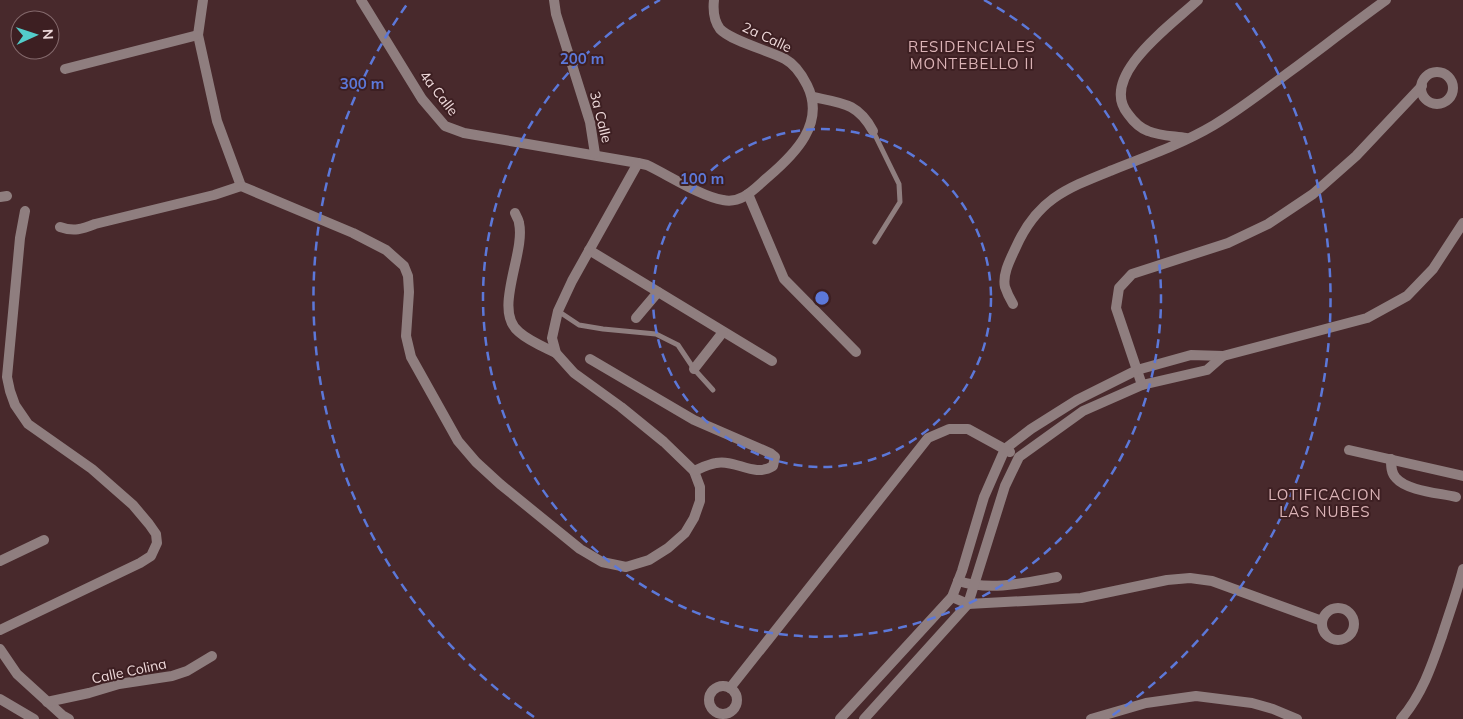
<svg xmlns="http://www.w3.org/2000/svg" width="1463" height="719" font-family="Mulish,sans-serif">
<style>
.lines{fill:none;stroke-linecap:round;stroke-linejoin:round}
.service{stroke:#8f7e7f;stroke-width:5}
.minor{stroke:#8f7e7f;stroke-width:10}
.ring{fill:none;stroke:#5c78d9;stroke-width:2.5;stroke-dasharray:9 6}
.labels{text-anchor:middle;stroke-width:4;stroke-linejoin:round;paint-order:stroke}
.street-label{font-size:14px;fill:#eed9da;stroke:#3d1f22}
.neighbourhood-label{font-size:15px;letter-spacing:1px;fill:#dbb3b6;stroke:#3d1f22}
.centre{fill:#5c78d9;stroke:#3d1f22;stroke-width:2.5}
.ring-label{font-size:15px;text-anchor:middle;font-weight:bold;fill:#5c78d9;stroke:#3d1f22;stroke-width:4;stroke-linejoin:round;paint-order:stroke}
</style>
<rect width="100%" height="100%" fill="#48292c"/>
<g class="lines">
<g class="service">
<path d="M873 131 899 184 900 202 875 242"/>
<path d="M558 311 579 325 603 329 656 334 678 345 694 369 713 390"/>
</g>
<g class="minor">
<path d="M203 0 198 35 217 121 241 186"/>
<path d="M361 0 422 99 445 126 464 133 638 163 647 165C668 175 702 197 723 200 742 204 754 189 768 177 795 154 826 123 807 85 802 75 796 65 785 59 770 51 731 41 720 29 714 21 713 9 714 0"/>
<path d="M554 0 556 14 590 122 595 154"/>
<path d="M65 69 198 35"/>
<circle cx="1437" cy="88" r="16"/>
<path d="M813 97C842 103 858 103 873 131"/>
<path d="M1186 138C1174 136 1160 136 1148 131 1140 128 1133 121 1128 114 1097 76 1174 23 1198 0"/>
<path d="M748 194 784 279 856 352"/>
<path d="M0 197 7 196"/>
<path d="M515 213C516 216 519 220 519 223 526 253 492 311 519 332 529 341 544 347 556 353"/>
<path d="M60 227C74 232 82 229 95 224L214 195 241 186 353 233 386 250 404 266 408 276 409 292 406 336 411 357 458 441 476 462 500 484 580 549 602 562 626 567 649 560 668 548 685 533 694 518 700 501V487L694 471 664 442 621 407 574 373 556 353 552 338 558 311 572 281 638 163"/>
<path d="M589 250 772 361"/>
<path d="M1013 304C1010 299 1007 293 1005 287 1002 274 1011 258 1016 247 1037 200 1065 189 1110 171 1145 157 1182 144 1214 125 1241 109 1266 89 1292 70 1323 47 1354 23 1386 0"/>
<path d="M636 318 658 292"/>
<path d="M590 359 694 420 770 453 775 457 773 466C754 478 736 459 716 463 709 464 701 468 694 471"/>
<path d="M694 369 723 332"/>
<path d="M1142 385 1116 308 1119 288 1132 274 1228 243 1268 224 1313 194 1356 156 1422 86"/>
<path d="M1349 450 1463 476"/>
<path d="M1391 459C1391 466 1391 473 1396 478 1407 491 1440 493 1456 497"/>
<path d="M0 561 44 540"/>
<path d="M958 581C991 591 1024 583 1057 577"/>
<path d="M952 597 968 604 1081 598 1167 580 1190 578 1212 581 1322 621"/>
<circle cx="1338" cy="624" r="16"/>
<path d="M0 630 140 563 151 556 157 543 156 534 149 524 133 505 92 469 28 424 15 405 10 391 7 377 20 238 25 211"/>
<path d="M0 649 17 674 62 715 69 719"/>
<circle cx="723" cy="700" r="14"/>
<path d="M730 688 928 438 949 429H968L1010 452"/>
<path d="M0 699 34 719"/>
<path d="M47 702 89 693 119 684 172 676 187 671 212 656"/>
<path d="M840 719 952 597 962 571 984 497 1005 449 1031 429 1077 400 1137 370 1191 355 1223 356 1367 318 1407 296 1433 269 1463 223"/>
<path d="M864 719 968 604 1005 486 1019 457 1083 411 1142 385 1207 370 1223 356"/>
<path d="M1091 719 1146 703 1196 696 1252 703 1273 709 1297 719"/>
<path d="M1401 719C1422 695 1432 665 1442 636 1449 614 1457 592 1463 569"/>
</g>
</g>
<g class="ring">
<circle cx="822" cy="298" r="169"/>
<path d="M984 0A339 339 0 1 1 660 0"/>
<path d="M534 717A508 508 0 0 1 408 3M1236 3A508 508 0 0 1 1110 717"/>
</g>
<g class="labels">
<g class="street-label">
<text transform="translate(767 37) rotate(25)" y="5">2a Calle</text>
<text transform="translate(439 93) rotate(52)" y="5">4a Calle</text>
<text transform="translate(601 117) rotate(76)" y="5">3a Calle</text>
<text transform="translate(129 671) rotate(-12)" y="5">Calle Colina</text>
</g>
<g class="neighbourhood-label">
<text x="972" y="52">RESIDENCIALES<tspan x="972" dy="17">MONTEBELLO II</tspan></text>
<text x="1325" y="500">LOTIFICACION<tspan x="1325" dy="17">LAS NUBES</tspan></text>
</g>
</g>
<circle cx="822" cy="298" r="8" class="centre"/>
<g class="ring-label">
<text x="582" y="64">200 m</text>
<text x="362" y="89">300 m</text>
<text x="702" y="184">100 m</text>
</g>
<g transform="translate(35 35) rotate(87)"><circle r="24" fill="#3d1f22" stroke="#84696c"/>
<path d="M0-4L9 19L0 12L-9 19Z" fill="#53cdca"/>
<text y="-8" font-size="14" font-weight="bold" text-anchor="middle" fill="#eed9da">N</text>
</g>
</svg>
